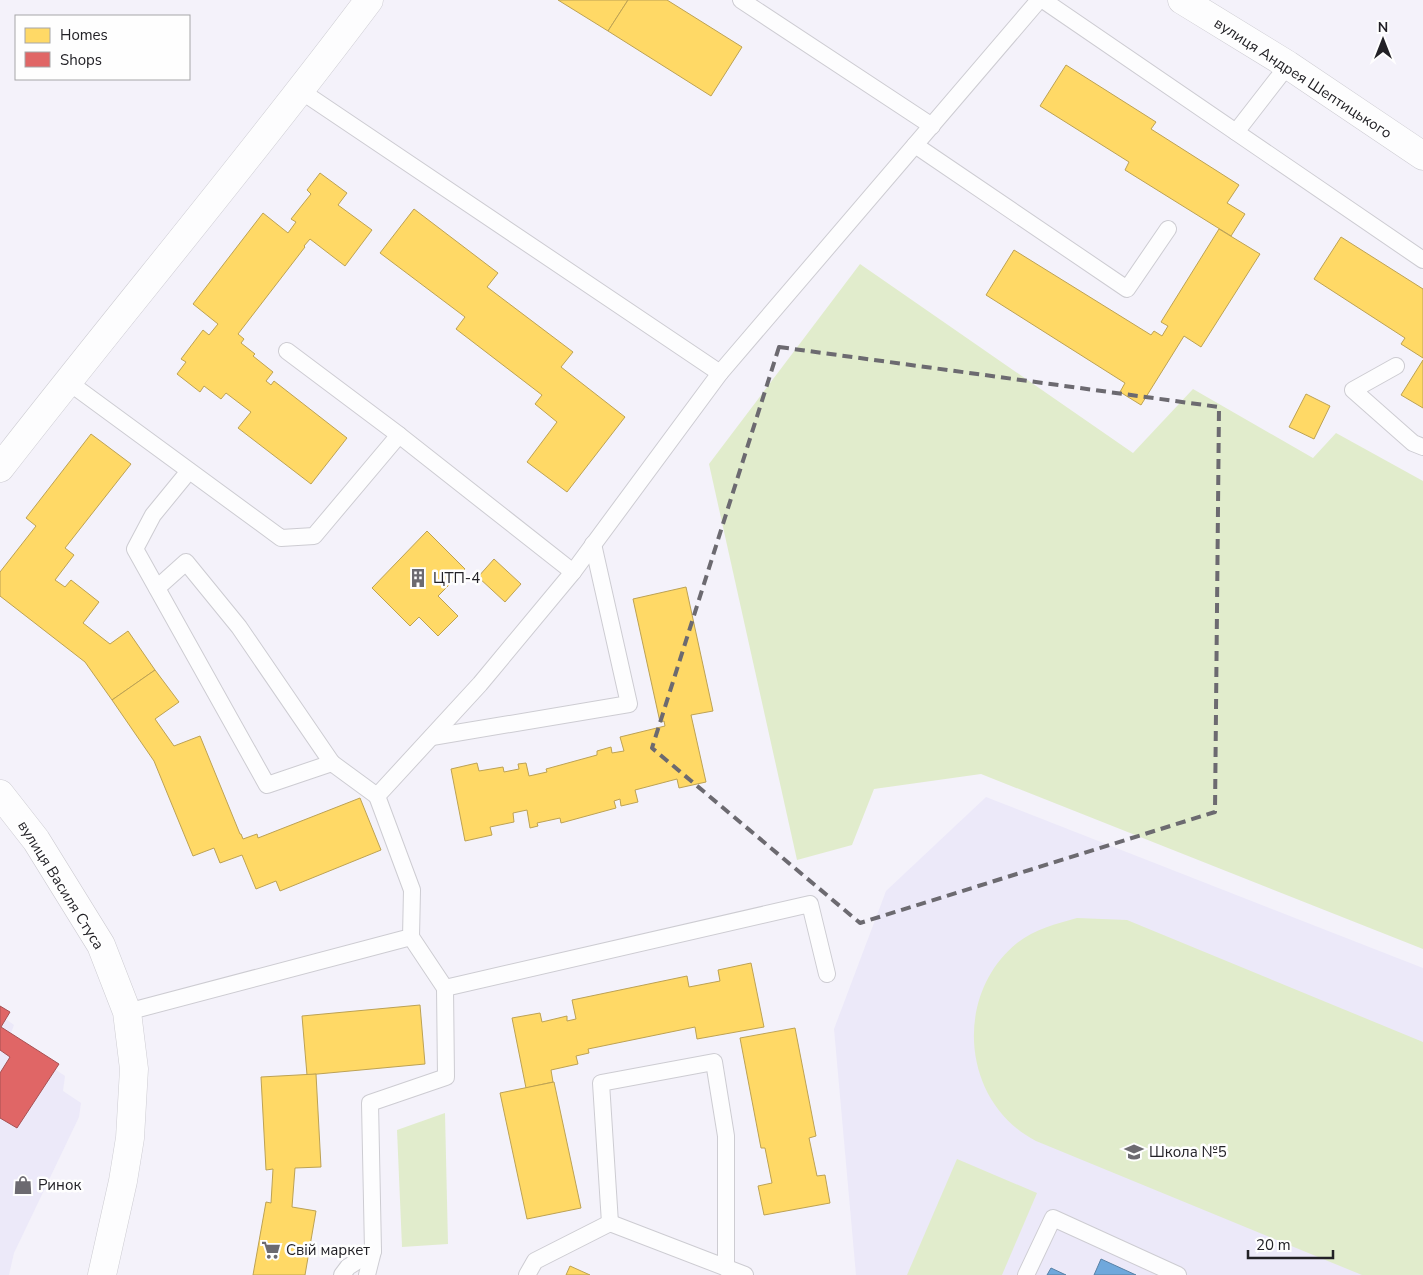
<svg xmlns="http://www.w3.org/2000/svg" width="1423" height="1275" font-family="'Nunito Sans',sans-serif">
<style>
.built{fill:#ece9f9}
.green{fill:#e1eccc}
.homes{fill:#ffd966;stroke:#bda253}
.shops{fill:#e06666;stroke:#a75153}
.schools{fill:#6fa8dc;stroke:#5880a5}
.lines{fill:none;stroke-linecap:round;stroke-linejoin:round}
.lane-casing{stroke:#cdccd2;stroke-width:18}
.street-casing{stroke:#cdccd2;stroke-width:29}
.lane{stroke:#fdfdfe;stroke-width:16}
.street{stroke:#fdfdfe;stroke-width:28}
.marked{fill:none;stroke:#6c6a70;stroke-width:4;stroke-dasharray:10 6;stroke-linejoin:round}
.labels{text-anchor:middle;stroke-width:5;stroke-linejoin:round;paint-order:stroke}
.street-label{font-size:15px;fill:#222126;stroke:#fefefe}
.poi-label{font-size:15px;fill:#222126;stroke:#fefefe;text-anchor:start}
</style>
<rect width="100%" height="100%" fill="#f4f2fa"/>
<g class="built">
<path d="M986 797 1423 968V1275H856L834 1029 886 891Z"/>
<path d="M0 1015 14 1025 9 1038 65 1076 63 1091 81 1103 79 1117 14 1253 9 1275H0Z"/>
</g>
<g class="green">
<path d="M860 264 1133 453 1193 389 1313 458 1336 433 1423 481V949L981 774 874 789 852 845 797 860 709 464Z"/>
<path d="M1077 918 1127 920 1423 1042V1275H1362L1036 1141C961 1102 953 995 1017 943 1035 929 1056 924 1077 918Z"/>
<path d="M445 1113 448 1244 402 1247 397 1130Z"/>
<path d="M957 1159 1037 1193 1002 1275H907Z"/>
</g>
<g class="homes">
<path d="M558 0H628L608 31Z"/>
<path d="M628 0H667L742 47 711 96 608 31Z"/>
<path d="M1066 65 1156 122 1151 129 1239 185 1227 203 1245 214 1231 236 1125 170 1129 162 1040 106Z"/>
<path d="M320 173 347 193 338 205 372 230 345 266 310 239 304 246 305 247 238 334 244 339 241 343 255 354 253 356 273 372 266 381 271 385 274 381 347 438 311 484 238 428 251 412 226 393 221 399 204 386 200 392 177 374 186 362 181 359 203 330 209 335 218 324 193 304 263 213 288 233 296 222 291 219 311 194 307 190Z"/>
<path d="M414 209 498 273 487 287 573 352 561 367 625 417 567 492 527 462 557 422 535 404 542 395 456 329 465 317 380 253Z"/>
<path d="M1219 229 1260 254 1201 347 1184 336 1141 405 1120 392 1125 383 986 295 1014 250 1151 335 1154 331 1162 336 1168 326 1161 322Z"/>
<path d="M1341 237 1423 289V358L1401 344 1405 338 1314 279Z"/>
<path d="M1423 360V408L1401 395Z"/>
<path d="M1306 394 1330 406 1314 439 1289 427Z"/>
<path d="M91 434 131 464 65 548 74 555 55 580 65 587 71 580 99 602 83 623 110 644 128 631 155 670 112 700 85 662 0 596V572L36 526 26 518Z"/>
<path d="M427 531 465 569 438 596 458 616 438 636 419 617 410 626 372 588Z"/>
<path d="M494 559 521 584 505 602 478 577Z"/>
<path d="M686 587 713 711 691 715 706 782 679 788 677 779 635 790 638 802 621 806 620 799 614 801 616 808 561 823 560 818 537 823 538 826 530 828 527 810 513 813 514 822 490 827 492 835 465 841 451 769 477 763 479 771 503 767 504 772 519 769 518 764 526 763 529 776 547 772 546 769 597 755V751L611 747 612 753 624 751 620 737 665 726 664 721 660 722 633 599Z"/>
<path d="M155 670 179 702 155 719 174 746 200 736 240 834H241L243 839 257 834 258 838 360 798 381 850 280 891 276 881 256 889 242 855 220 863 214 848 193 856 154 761 112 700Z"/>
<path d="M751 963 764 1027 697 1039 695 1027 588 1049 589 1053 576 1056 578 1064 551 1070 553 1082 526 1088 512 1018 540 1013 542 1022 567 1016V1021L576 1019 572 1000 687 976 689 987 720 981 718 970Z"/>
<path d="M420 1005 425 1064 307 1075 302 1016Z"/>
<path d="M795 1028 816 1136 809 1138 817 1176 825 1175 830 1203 764 1215 758 1186 772 1183 765 1148H761L740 1038Z"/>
<path d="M316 1074 321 1167 295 1168 292 1207 316 1211 305 1275H253L266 1202 271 1203 273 1169 266 1170 261 1077Z"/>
<path d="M554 1082 581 1208 527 1219 500 1093Z"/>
<path d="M570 1266 590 1275H566Z"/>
</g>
<path class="shops" d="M0 1006 10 1012 1 1027 59 1064 17 1128 0 1118V1073L10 1057 0 1050Z"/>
<g class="schools">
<path d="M1101 1259 1136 1275H1094Z"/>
<path d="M1051 1268 1066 1275H1047Z"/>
</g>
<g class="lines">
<g class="lane-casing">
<g id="lane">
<path d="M741 0 932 126"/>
<path d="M1043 0 1423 260"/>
<path d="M301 91 720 373"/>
<path d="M1236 132 1288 65"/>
<path d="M915 145 1127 289 1168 229"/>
<path d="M287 351 399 435 573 572"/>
<path d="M1396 366 1353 390 1413 443 1423 447"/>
<path d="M67 381 281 538 314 536 399 435"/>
<path d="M189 471 153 515 135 549 267 785 332 763 377 796"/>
<path d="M157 588 186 562 239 627 332 763"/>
<path d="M432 737 629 704 593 544"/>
<path d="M411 937 445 988 810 904 827 974"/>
<path d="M127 1012 411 937 412 890 377 796 480 684 573 572 720 373 1039 0"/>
<path d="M610 1223 601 1083 714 1062 726 1136V1268"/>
<path d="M342 1275 348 1267 373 1251 370 1103 446 1077 445 988"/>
<path d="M367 1275 373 1251"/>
<path d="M527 1275 535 1261 610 1223 745 1275"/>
<path d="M1026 1275 1053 1218 1178 1275"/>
</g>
</g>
<g class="street-casing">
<g id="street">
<path d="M1182 0 1288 65 1423 156"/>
<path d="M0 468C122 311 250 159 369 0"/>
<path d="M0 794 36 840 101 945 127 1012 134 1069 130 1138 123 1181 102 1275"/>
</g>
</g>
<use href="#lane" class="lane"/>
<use href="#street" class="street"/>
</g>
<path class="marked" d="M779 347 1219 407 1215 812 860 923 652 748Z"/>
<defs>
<g id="building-bare" transform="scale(1.5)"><path d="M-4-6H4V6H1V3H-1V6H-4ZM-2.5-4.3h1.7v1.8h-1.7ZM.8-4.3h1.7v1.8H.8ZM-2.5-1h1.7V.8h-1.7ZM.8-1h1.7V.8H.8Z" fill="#6c6a70" stroke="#fefefe" stroke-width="2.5" paint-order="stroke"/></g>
<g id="school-bare" transform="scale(1.5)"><path d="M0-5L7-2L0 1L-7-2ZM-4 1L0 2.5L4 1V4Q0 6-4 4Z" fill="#6c6a70" stroke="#fefefe" stroke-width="2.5" paint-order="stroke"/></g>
<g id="shop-bare" transform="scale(1.5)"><path d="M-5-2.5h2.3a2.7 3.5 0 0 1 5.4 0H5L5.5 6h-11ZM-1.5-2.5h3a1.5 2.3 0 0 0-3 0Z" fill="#6c6a70" stroke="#fefefe" stroke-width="2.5" paint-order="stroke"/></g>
<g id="supermarket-bare" transform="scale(1.5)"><path d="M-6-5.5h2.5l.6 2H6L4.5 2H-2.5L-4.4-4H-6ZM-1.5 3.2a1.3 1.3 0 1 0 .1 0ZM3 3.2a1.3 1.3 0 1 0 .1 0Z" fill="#6c6a70" stroke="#fefefe" stroke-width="2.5" paint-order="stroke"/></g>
</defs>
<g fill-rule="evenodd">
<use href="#building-bare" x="418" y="578"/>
<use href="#school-bare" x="1134" y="1152"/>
<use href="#shop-bare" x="23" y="1185"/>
<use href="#supermarket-bare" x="271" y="1250"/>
</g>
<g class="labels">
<g class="street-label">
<text transform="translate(1303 78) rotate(33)" y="5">вулиця Андрея Шептицького</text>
<text transform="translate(61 885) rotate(58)" y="5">вулиця Василя Стуса</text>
</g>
<g class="poi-label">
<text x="433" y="583">ЦТП-4</text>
<text x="1149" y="1157">Школа №5</text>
<text x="38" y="1190">Ринок</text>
<text x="286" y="1255">Свiй маркет</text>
</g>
</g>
<rect x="15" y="15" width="175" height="65" fill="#fefefe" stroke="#a6a6a8"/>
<rect x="25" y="28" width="25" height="15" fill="#ffd966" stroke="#a6a6a8"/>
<text x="60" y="40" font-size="15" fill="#222126">Homes</text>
<rect x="25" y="52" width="25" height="15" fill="#e06666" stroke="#a6a6a8"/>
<text x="60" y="65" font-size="15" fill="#222126">Shops</text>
<g transform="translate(1383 40)" stroke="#fefefe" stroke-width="4" paint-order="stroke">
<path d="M0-4L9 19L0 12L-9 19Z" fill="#222126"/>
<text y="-8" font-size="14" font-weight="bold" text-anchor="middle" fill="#222126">N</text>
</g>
<path d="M1248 1250v8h85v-8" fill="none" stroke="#222126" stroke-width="2.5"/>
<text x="1256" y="1250" font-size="15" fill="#222126" stroke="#fefefe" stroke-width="4" paint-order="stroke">20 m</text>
</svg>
